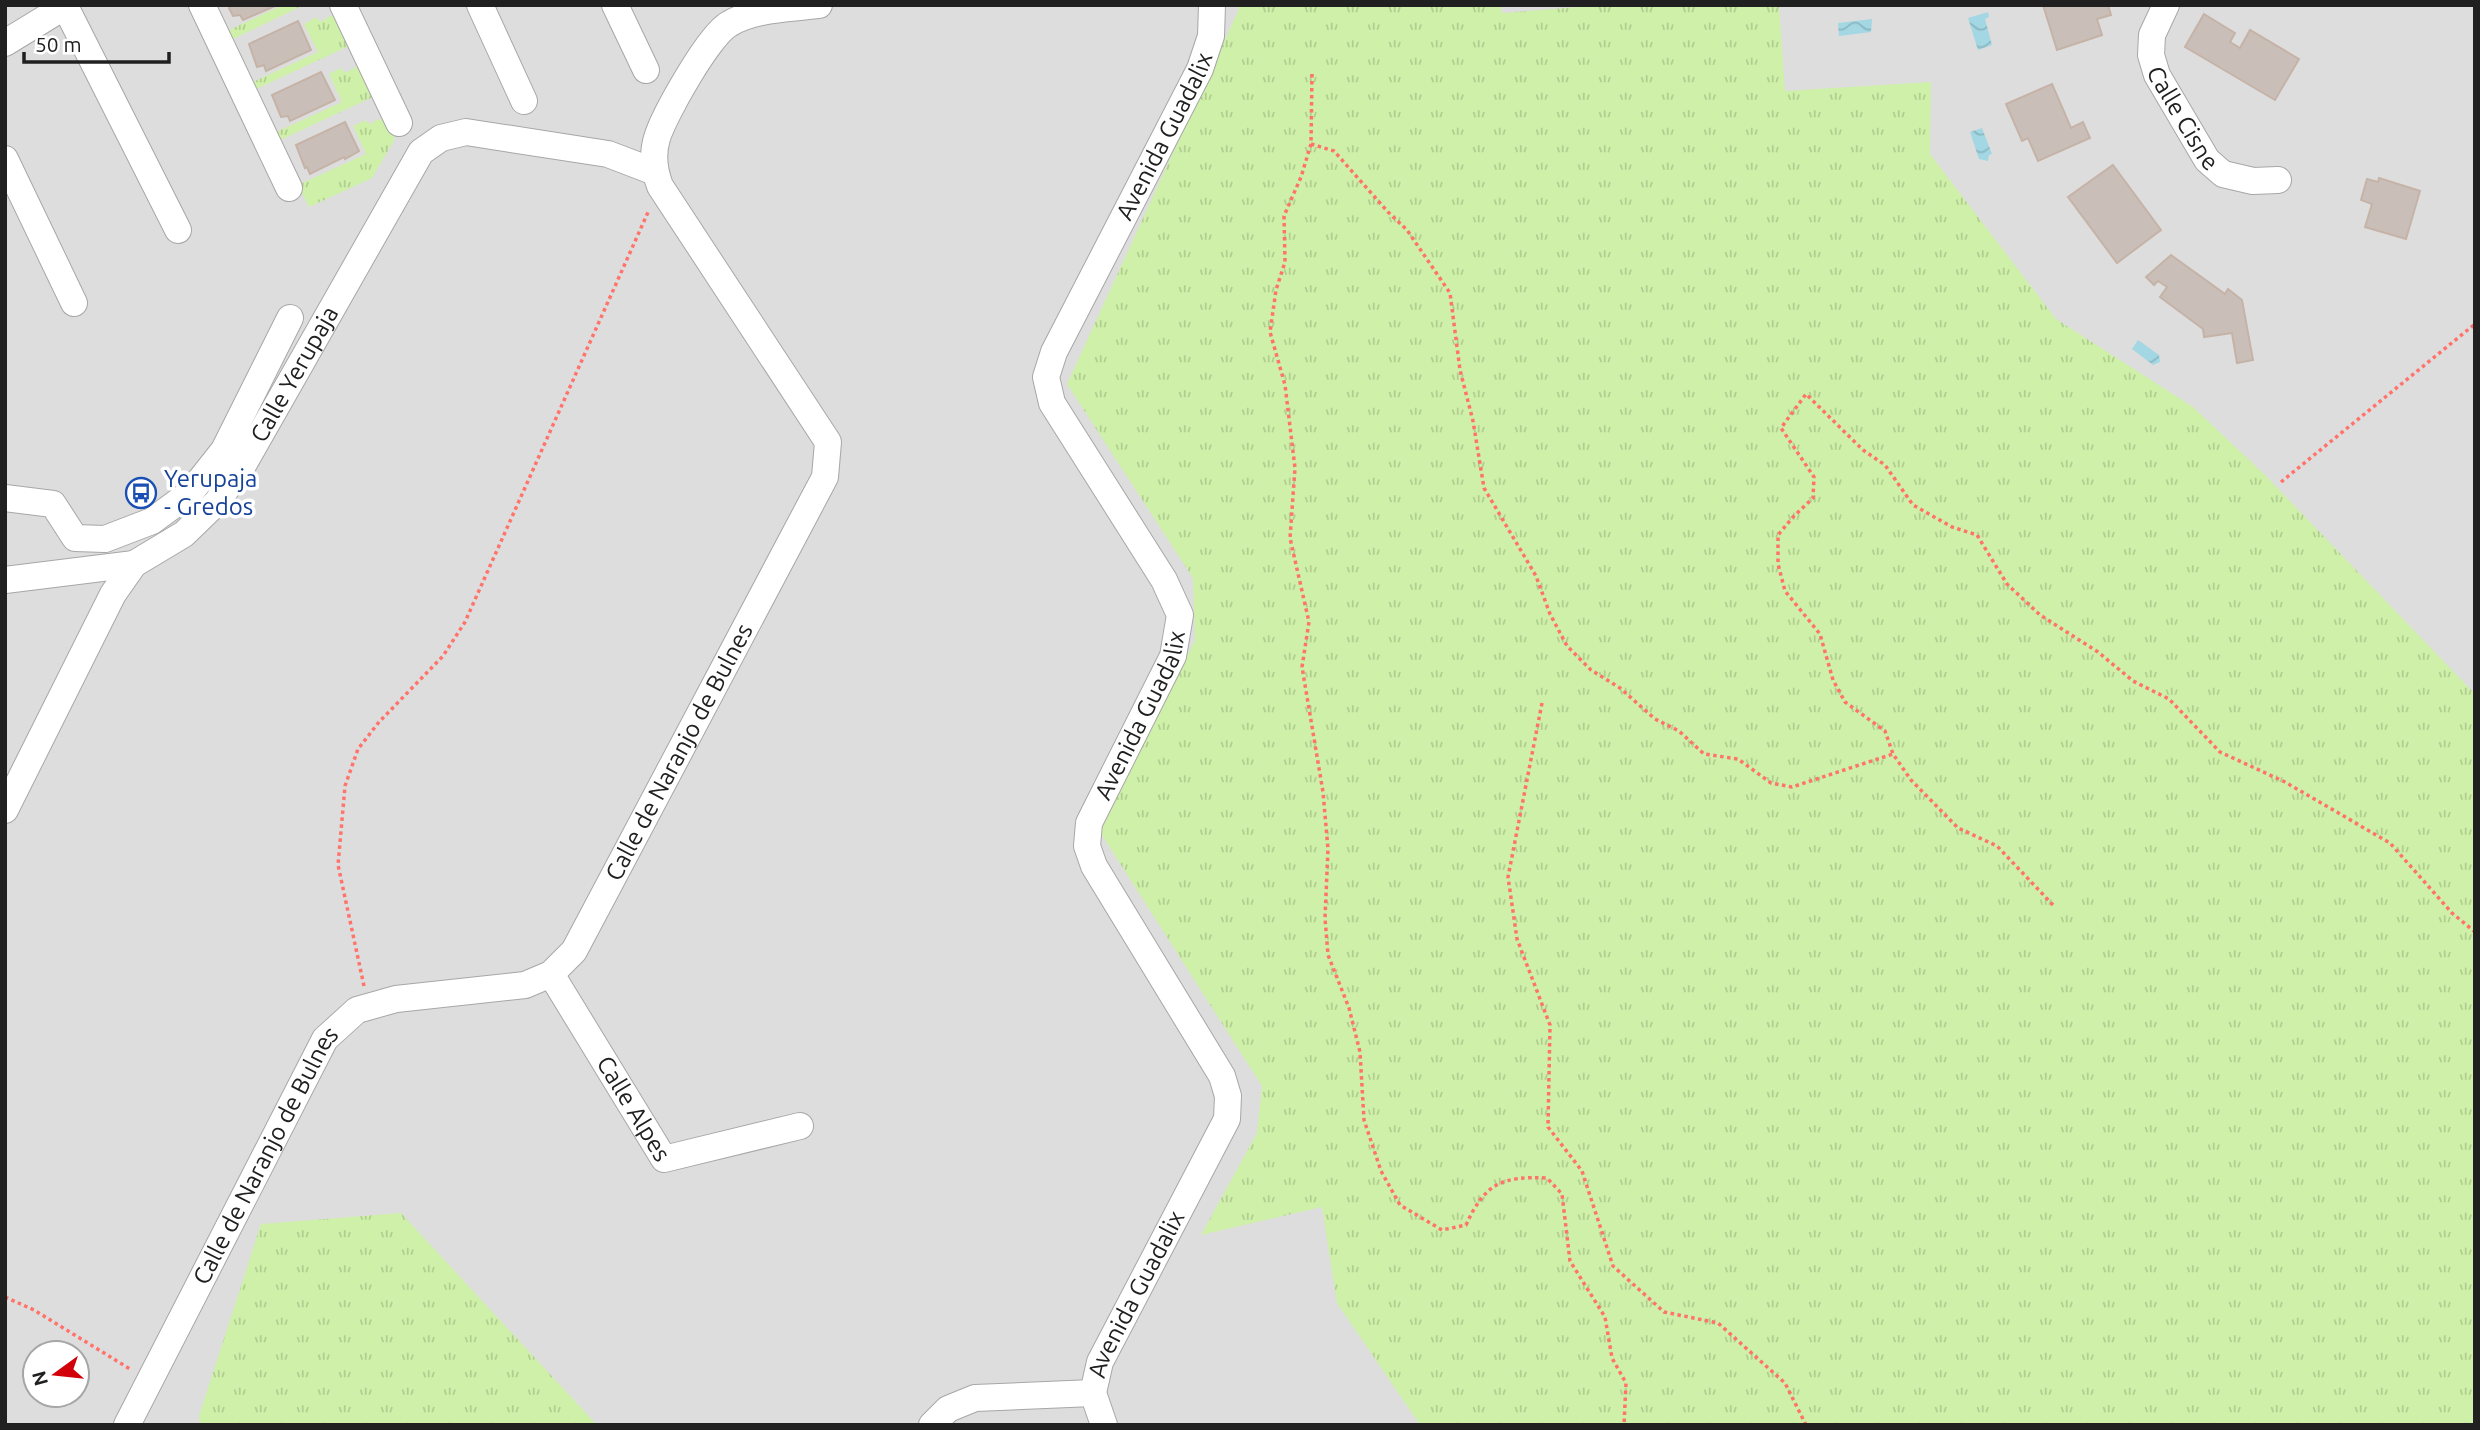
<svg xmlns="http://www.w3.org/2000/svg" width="2480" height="1430" font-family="Ubuntu,sans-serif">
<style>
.residential{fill:#dedddd;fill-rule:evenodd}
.grass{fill:url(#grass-tufts)}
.water{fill:url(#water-waves)}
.building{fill:#cabfb8;stroke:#c5b3a7;stroke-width:2}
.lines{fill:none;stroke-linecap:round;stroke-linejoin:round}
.minor-casing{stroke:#a7a7a7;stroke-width:28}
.path{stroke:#ff736a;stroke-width:3.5;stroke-dasharray:3.5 3.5;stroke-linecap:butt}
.minor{stroke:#fff;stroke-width:26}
.labels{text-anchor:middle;stroke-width:7;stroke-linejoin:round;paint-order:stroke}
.street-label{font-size:24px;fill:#202020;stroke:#fff}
.transit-label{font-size:24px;fill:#164399;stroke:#fff;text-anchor:start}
</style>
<defs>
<pattern id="grass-tufts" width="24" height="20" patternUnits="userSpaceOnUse" patternTransform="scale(1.75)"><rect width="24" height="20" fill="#cef0a8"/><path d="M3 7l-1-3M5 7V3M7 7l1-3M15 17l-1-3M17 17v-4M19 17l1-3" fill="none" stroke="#b1ce90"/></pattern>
<pattern id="water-waves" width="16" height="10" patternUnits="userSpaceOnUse" patternTransform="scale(1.75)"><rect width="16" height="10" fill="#a2d7e3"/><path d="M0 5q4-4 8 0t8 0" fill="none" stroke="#8bb8c2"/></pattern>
</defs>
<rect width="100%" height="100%" fill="#f2ede6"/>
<path class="residential" d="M7 5H2475V1425H5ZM35 1353H77V1395H35Z"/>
<g class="grass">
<path d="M283 5H304L231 40 227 31Z"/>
<path d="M1237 5H1501L1502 13 1606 5H1779L1785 91 1931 82 1930 154 2056 319 2193 407 2264 474 2475 694V1425H1420L1337 1303 1322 1207 1201 1235 1257 1133 1262 1086 1100 832 1195 640 1193 578 1067 384 1239 9Z"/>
<path d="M336 13 351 45 254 90 251 83 318 52 304 24 317 17 320 22Z"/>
<path d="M360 65 375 96 278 141 274 133 342 102 329 74 341 68 345 73Z"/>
<path d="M385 117 395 139 372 178 309 207 298 185 366 154 353 126 366 120 368 124Z"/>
<path d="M401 1213 597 1425H200L199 1416 261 1224Z"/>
</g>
<g class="water">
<path d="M1988 12 1989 17 1985 19 1992 45 1978 50 1968 18Z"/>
<path d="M1872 19 1871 32 1839 36 1838 23Z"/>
<path d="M1982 128 1992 154 1989 155 1988 161 1979 159 1970 132Z"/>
<path d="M2138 340 2159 355 2160 362 2153 365 2132 349Z"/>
</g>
<g class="building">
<path d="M231 5H277L243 20 240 15 233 16 229 8Z"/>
<path d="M2043 5H2108L2111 15 2097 19 2102 35 2057 50Z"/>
<path d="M2204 14 2235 33 2230 42 2240 48 2250 30 2299 59 2275 100 2185 47Z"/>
<path d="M298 21 311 50 266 71 264 65 257 67 249 44Z"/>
<path d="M321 72 335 100 290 121 288 116 281 117 272 95Z"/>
<path d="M2052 84 2071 128 2083 122 2090 138 2038 161 2028 138 2022 141 2006 104Z"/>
<path d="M345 122 359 151 345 159 344 157 310 174 307 167 305 168 296 145Z"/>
<path d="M2113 165 2161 230 2117 263 2068 197Z"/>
<path d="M2379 178 2420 191 2406 239 2365 227 2372 204 2361 200 2367 179 2378 182Z"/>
<path d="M2171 255 2225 294 2228 289 2242 300 2253 360 2237 363 2232 333 2204 337 2203 329 2160 297 2167 287 2158 281 2154 285 2146 277Z"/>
</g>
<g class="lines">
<g class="minor-casing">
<g id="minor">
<path d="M202 5 289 188"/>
<path d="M343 5 399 123"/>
<path d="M480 5 524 101"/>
<path d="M615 5 646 70"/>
<path id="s1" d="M2166 5 2152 35 2151 55 2157 75 2207 160 2223 174 2253 181 2278 180"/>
<path d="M65 6 178 230"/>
<path d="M5 43 67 5"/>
<path d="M5 159 74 303"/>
<path d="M5 498 53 504 75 538 105 539 152 521 190 493 224 450 290 318"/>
<path d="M5 580 134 564"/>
<path id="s2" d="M5 810 113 594 134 564 184 534 217 502 243 465 421 152 441 138 466 132 608 154 655 172"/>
<path id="s3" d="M551 974 664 1159 800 1126"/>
<path id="s4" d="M127 1425 325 1039 357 1010 396 999 525 985 551 974 574 951 825 477 828 442 660 186C654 170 652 154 657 138 664 115 709 35 729 24 755 8 791 9 819 5"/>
<path d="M932 1425 948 1409 975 1398 1093 1393"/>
<path id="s5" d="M1104 1425 1093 1393 1100 1362 1227 1119 1228 1096 1222 1076 1094 866 1087 846 1089 823 1173 656 1180 615 1164 580 1052 403 1046 377 1054 352 1200 69 1211 36 1212 5"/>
</g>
</g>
<g class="path">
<path d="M1312 74 1311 144 1301 177 1284 216 1285 262 1276 290 1270 332 1285 385 1295 468 1290 538 1309 622 1302 667 1323 792 1328 849 1325 918 1328 955 1349 1008 1360 1052 1364 1120 1381 1171 1400 1205 1442 1230 1466 1225C1485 1183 1502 1176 1547 1178L1562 1194 1570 1261 1605 1317 1612 1358 1626 1383 1624 1425"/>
<path d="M1311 144 1334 151 1388 212 1407 230 1450 293 1460 370 1473 421 1484 488 1536 576 1550 614 1567 646 1591 670 1620 688 1655 719 1679 731 1704 754 1738 759 1771 783 1792 787 1893 754"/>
<path d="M2281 482 2475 324"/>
<path d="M1542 703 1508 877 1517 939 1550 1025 1548 1127 1582 1171 1613 1266 1664 1312 1718 1323 1785 1383 1806 1425"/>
<path d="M2053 905 1997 846 1958 828 1911 780 1893 754 1885 731 1845 702 1833 680 1820 634 1785 591 1778 564V535L1793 517 1813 498 1814 477 1781 428 1806 394 1863 450 1885 465 1913 505 1952 527 1977 535 2007 584 2040 615 2098 652 2133 681 2169 699 2220 752 2285 782 2390 843 2452 913 2475 932"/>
<path d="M364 986 338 865 345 786 358 749 379 722 443 656 465 622 649 210"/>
<path d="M5 1297 34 1310 130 1369"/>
</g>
<use href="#minor" class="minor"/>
</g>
<defs>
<g id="bus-ring" transform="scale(1.575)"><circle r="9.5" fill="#fff" stroke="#1a4fb4" stroke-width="1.5"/><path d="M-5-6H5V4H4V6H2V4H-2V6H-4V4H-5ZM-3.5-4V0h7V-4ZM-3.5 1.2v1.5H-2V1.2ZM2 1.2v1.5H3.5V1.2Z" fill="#1a4fb4"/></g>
</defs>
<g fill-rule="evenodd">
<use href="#bus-ring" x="141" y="493"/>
</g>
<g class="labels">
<g class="street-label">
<text dy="8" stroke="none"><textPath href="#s1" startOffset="124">Calle Cisne</textPath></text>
<text dy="8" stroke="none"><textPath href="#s5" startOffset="1446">Avenida Guadalix</textPath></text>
<text dy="8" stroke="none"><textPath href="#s2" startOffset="532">Calle Yerupaja</textPath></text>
<text dy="8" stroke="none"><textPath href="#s5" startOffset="794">Avenida Guadalix</textPath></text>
<text dy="8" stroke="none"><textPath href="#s4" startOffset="933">Calle de Naranjo de Bulnes</textPath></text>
<text dy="8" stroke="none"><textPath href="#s3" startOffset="158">Calle Alpes</textPath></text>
<text dy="8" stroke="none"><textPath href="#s4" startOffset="303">Calle de Naranjo de Bulnes</textPath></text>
<text dy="8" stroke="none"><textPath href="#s5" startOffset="142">Avenida Guadalix</textPath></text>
</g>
<g class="transit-label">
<text x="164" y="487">Yerupaja<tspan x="164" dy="28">- Gredos</tspan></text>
</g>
</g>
<rect width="2480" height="1430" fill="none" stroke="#202020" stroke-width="14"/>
<g transform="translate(56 1374) rotate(255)"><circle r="33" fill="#ffffff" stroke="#a6a6a6" stroke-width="2"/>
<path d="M0-5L12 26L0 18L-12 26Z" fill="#d10009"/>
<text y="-10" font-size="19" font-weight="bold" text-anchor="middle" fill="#202020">N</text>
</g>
<path d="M24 52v10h145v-10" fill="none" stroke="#202020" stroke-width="3.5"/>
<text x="35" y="52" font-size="21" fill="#202020" stroke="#ffffff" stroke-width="5" paint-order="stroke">50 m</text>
</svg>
